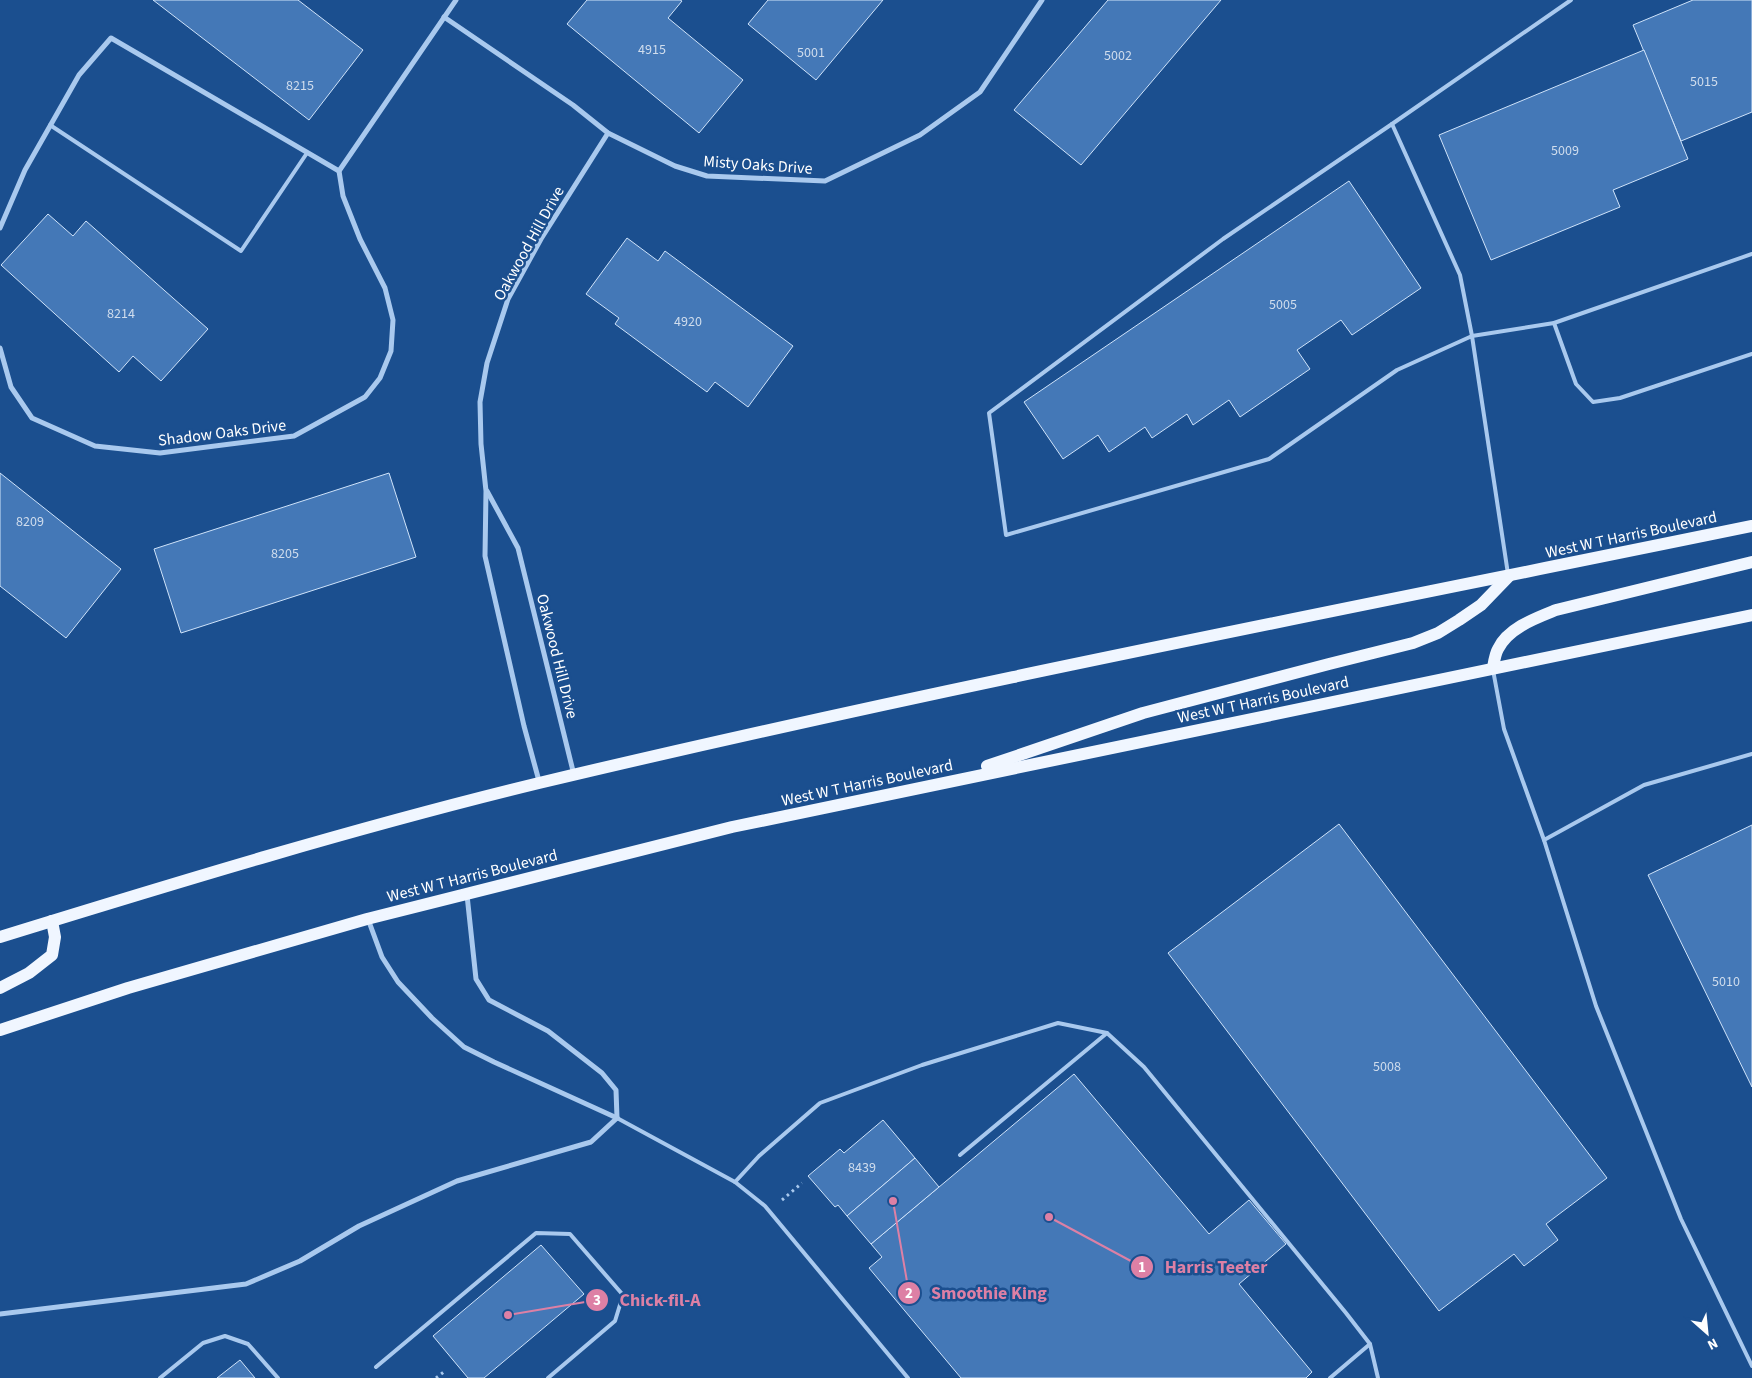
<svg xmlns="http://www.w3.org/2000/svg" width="1752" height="1378" font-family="'Source Sans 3',sans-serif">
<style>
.building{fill:#4478b7;stroke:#cfe3fa}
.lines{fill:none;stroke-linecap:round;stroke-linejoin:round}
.path{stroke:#a9c9ee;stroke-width:3;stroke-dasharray:2.5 4;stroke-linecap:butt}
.service{stroke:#a9c9ee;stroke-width:4}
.minor{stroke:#a9c9ee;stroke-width:5}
.primary{stroke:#f0f6ff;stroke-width:12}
.labels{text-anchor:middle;stroke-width:5;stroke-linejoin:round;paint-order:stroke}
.number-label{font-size:14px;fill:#d0dded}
.street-label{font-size:16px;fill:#fff;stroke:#1b4f8f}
.leader{fill:none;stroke:#dd80a5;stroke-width:2}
.callout-dot{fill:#dd80a5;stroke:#1b4f8f;stroke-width:2}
.mark-label{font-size:15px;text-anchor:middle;font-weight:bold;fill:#fff}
.callout-label{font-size:18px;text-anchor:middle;font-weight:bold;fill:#dd80a5;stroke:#1b4f8f;stroke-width:5;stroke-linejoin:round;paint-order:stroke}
</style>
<rect width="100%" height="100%" fill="#1b4f8f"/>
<g class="building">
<path d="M153 0H298L363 50 309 120Z"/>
<path d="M587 0H680L682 1 668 18 743 80 699 133 567 24Z"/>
<path d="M768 0H883L816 80 748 24Z"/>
<path d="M1108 0H1221L1081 165 1014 110Z"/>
<path d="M1693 0H1752V112L1681 141 1633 25Z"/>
<path d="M1644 50 1688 159 1613 190 1620 207 1491 260 1439 135Z"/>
<path d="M1349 181 1421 288 1352 335 1341 320 1297 350 1310 369 1240 417 1229 400 1193 425 1187 414 1152 438 1145 427 1109 452 1098 435 1063 459 1024 402Z"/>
<path d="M48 214 73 236 86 221 208 329 161 381 133 356 119 372 1 265Z"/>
<path d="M627 238 658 261 665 251 793 346 748 407 715 382 707 392 615 324 619 318 586 294Z"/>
<path d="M0 473 121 569 66 638 0 586Z"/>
<path d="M389 473 416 557 181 633 154 549Z"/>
<path d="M1339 824 1607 1178 1546 1224 1558 1240 1524 1266 1514 1254 1439 1311 1168 953Z"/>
<path d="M1752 825V1087L1648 875Z"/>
<path d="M1074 1074 1209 1234 1249 1200 1286 1244 1239 1284 1312 1372 1306 1378H961L869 1268 882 1257 871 1244Z"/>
<path d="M883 1120 915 1158 847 1216 838 1205 835 1207 808 1176 840 1149 844 1153Z"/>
<path d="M915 1158 939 1187 871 1244 847 1216Z"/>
<path d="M541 1245 584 1294 484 1378H468L433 1336Z"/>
<path d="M240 1360 255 1378H217Z"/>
</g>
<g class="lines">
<g class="path">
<path d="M782 1200 802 1183"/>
<path d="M436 1378 445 1371"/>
</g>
<g class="service">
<path d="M1392 124 1571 0"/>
<path d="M50 125 241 251 307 153"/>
<path d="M1554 323 1576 384 1593 402 1620 398 1752 354"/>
<path d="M1508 574 1472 336 1460 275 1392 124 1223 239 989 413 1006 535 1269 459 1397 370 1472 336 1554 323 1752 254"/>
<path d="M1493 670 1504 729 1544 840"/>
<path d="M1752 754 1644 785 1544 840 1596 1006 1681 1219 1752 1366"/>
<path d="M617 1118 735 1182 765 1206 908 1378"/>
<path d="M960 1155 1107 1033"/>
<path d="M735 1182 759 1156 820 1103 922 1065 1058 1023 1107 1033 1144 1067 1346 1313 1370 1344 1378 1378"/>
<path d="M376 1367 536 1233 570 1234 623 1295 615 1321 548 1378"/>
<path d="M160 1378 203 1343 225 1336 248 1344 278 1378"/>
<path d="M1330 1378 1370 1344"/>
</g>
<g class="minor">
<path d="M444 17 573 105 608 133 675 166 707 176 825 181 920 135 980 92 1042 0"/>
<path d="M0 228 25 170 79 75 111 38 339 171"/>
<path d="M0 348 11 387 32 418 95 446 160 453 294 436 365 397 380 378 391 351 393 320 385 288 360 239 343 196 339 171 456 0"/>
<path d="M487 491 518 548 574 775"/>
<path d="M539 781 524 726 485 556 486 491 481 444 480 402 487 363 508 299 541 239 608 133"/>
<path d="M467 895 476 979 489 1000 548 1031 602 1073 616 1090 617 1118"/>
<path d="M368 919 382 957 398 982 432 1018 464 1047 494 1062 617 1118"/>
<path d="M0 1314 246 1284 300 1261 359 1226 457 1181 591 1142 617 1118"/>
</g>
<g class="primary">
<path d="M1493 668C1494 662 1495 654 1498 649 1508 628 1536 618 1556 610L1752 562"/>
<path d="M987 766 1143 713 1329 664 1413 643 1438 633 1459 620 1481 605 1509 576"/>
<path d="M0 937C178 882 358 827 539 783 941 687 1347 609 1752 526"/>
<path d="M0 988 29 973 52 955 55 937 52 921"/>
<path d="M0 1030 128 988 367 919 732 827 1752 615"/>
</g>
</g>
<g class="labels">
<g class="number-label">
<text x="652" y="54">4915</text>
<text x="811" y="57">5001</text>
<text x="1118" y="60">5002</text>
<text x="1704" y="86">5015</text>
<text x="300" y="90">8215</text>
<text x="1565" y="155">5009</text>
<text x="1283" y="309">5005</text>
<text x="121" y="318">8214</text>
<text x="688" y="326">4920</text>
<text x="30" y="526">8209</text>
<text x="285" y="558">8205</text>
<text x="1726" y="986">5010</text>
<text x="1387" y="1071">5008</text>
<text x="862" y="1172">8439</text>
</g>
<g class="street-label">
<text transform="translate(758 164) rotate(4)" y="6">Misty Oaks Drive</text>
<text transform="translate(528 243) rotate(-61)" y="6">Oakwood Hill Drive</text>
<text transform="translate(222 432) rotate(-7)" y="6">Shadow Oaks Drive</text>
<text transform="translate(1631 534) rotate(-12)" y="6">West W T Harris Boulevard</text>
<text transform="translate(558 656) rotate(76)" y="6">Oakwood Hill Drive</text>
<text transform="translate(1263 699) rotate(-12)" y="6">West W T Harris Boulevard</text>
<text transform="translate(867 782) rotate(-12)" y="6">West W T Harris Boulevard</text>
<text transform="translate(472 875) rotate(-14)" y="6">West W T Harris Boulevard</text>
</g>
</g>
<path class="leader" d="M1049 1217L1142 1267M893 1201L909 1293M508 1315L597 1300"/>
<g class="callout-dot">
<circle cx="1049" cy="1217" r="5"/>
<circle cx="893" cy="1201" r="5"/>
<circle cx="508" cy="1315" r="5"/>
<circle cx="1142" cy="1267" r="12"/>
<circle cx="909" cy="1293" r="12"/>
<circle cx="597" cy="1300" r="12"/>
</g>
<g class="mark-label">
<text x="1142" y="1272">1</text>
<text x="909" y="1298">2</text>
<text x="597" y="1305">3</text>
</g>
<g class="callout-label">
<text x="1216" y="1273">Harris Teeter</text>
<text x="989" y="1299">Smoothie King</text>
<text x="660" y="1306">Chick-fil-A</text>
</g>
<g transform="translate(1707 1333) rotate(153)" stroke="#1b4f8f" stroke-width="4" paint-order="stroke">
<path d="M0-4L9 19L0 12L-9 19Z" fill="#ffffff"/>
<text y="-8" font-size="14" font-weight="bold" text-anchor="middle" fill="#ffffff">N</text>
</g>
</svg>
